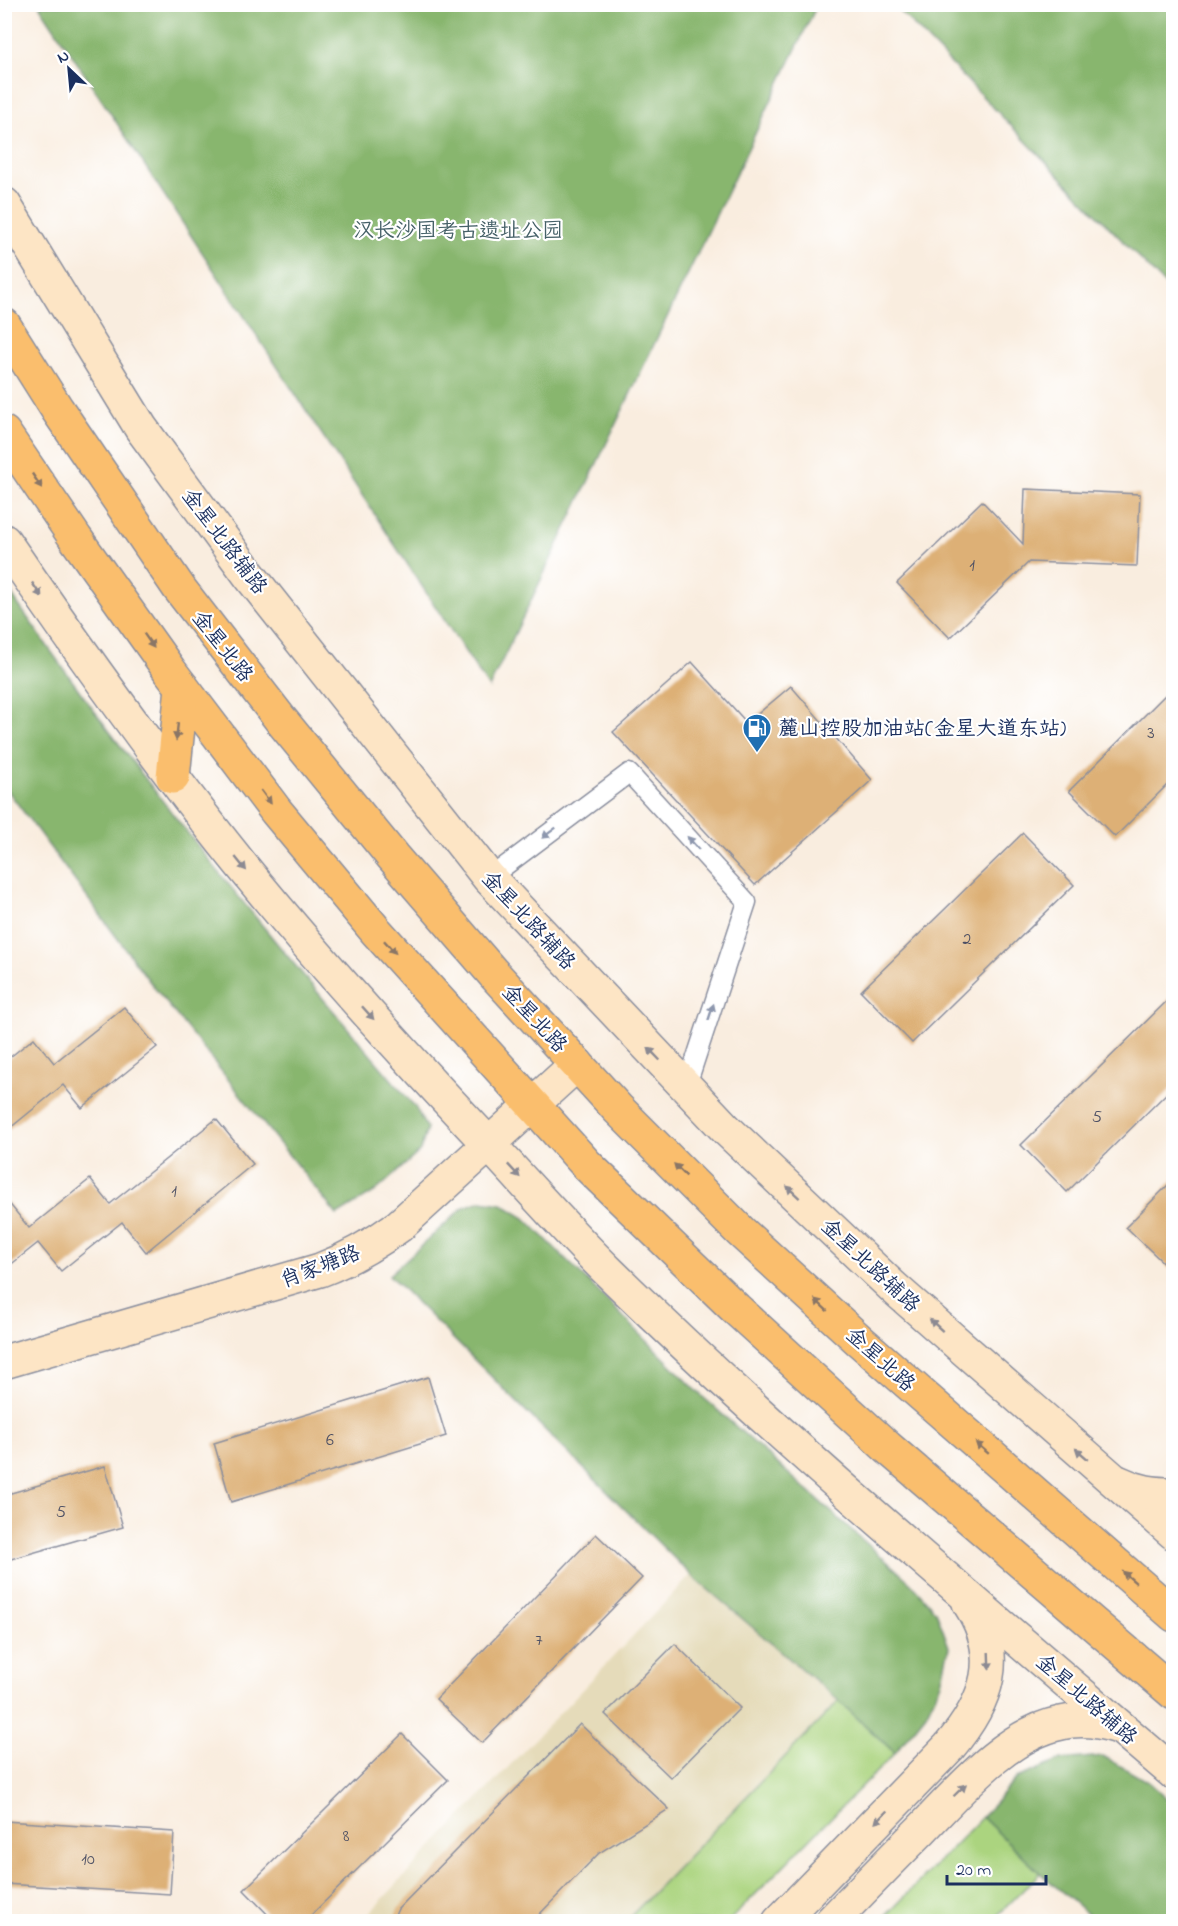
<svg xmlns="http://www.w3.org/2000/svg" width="1178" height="1926" font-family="'Indie Flower','LXGW WenKai TC',sans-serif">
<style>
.built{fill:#e5dbba}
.green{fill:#abd47f;stroke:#63826e;stroke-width:1.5}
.forest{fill:#88b66e;stroke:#527266;stroke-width:1.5}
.building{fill:#ddb076}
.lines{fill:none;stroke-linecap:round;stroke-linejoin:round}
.lane-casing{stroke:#8a8e9e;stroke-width:21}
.secondary-casing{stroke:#8a8e9e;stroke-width:36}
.primary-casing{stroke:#8a8e9e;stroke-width:36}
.lane{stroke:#fff;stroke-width:18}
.secondary{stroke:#fde5c5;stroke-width:33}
.primary{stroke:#fabe6d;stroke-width:33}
.oneway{fill:#8a7666}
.oneway2{fill:#8c8a92}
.oneway3{fill:#8d97ae}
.labels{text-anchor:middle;stroke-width:4.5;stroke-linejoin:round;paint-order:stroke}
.number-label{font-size:18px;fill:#4c4f64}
.park-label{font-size:21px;fill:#466168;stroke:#fff}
.street-label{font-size:21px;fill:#1b2f5e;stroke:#fff}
.poi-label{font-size:21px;fill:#1b2f5e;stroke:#fff;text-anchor:start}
</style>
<rect width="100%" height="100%" fill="#fff"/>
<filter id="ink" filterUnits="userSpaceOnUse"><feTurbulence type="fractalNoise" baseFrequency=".0167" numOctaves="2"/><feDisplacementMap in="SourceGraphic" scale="12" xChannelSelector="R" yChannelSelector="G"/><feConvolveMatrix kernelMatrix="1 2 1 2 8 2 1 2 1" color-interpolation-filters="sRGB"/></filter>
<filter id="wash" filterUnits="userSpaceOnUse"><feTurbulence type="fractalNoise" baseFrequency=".008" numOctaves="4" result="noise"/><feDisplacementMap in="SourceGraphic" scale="24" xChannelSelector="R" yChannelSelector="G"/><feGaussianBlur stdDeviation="1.35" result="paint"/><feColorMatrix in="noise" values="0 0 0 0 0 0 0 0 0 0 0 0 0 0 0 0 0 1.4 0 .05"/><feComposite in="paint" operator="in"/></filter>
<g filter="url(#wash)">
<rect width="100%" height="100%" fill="#f9eddf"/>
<path class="built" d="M691 1575 839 1701 625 1921 361 1922Z"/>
<g class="green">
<path d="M839 1701 895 1753 729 1921 625 1922Z"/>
<path d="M982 1817 1040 1873 992 1921 880 1922Z"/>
</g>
<g class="forest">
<path d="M39 5H817L489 688Z"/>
<path d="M894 5H1173V293Z"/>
<path d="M5 585C129 768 271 939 415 1107L427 1129 420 1151 376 1191 337 1215 153 986 5 787Z"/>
<path d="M481 1201 502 1204 525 1218 704 1398 911 1583 937 1613 949 1647 941 1683 926 1714 895 1753 839 1701 691 1575 389 1275 464 1207Z"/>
<path d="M1103 1756 1150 1783 1173 1804V1921H1096L1040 1873 982 1817 1017 1778 1061 1760Z"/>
</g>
<g id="blocks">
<g class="building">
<path d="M1025 489 1140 494 1137 566 1029 562 950 638 897 583 982 501 1023 544Z"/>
<path d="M692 662 747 723 791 686 872 780 755 885 613 732Z"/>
<path d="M1174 686V778L1115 837 1069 791Z"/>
<path d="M1023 833 1074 885 912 1043 861 991Z"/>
<path d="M1174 994V1086L1067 1192 1021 1145Z"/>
<path d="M124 1007 157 1047 82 1108 63 1085 4 1133V1062L34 1038 54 1063Z"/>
<path d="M216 1119 253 1164 146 1252 122 1222 61 1271 38 1243 4 1270V1205L8 1202 29 1228 90 1179 110 1204Z"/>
<path d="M1174 1179V1273L1126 1227Z"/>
<path d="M428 1377 446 1436 231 1502 214 1443Z"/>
<path d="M105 1466 123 1527 4 1561V1495Z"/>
<path d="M596 1534 642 1578 482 1743 436 1699Z"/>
<path d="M675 1644 740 1708 671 1778 605 1714Z"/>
<path d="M580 1724 669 1809 599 1853 532 1922H392L398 1909Z"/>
<path d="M402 1734 448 1780 304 1922H275L244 1890Z"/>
<path d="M4 1821 174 1832 170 1894 4 1884Z"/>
</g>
</g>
</g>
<g filter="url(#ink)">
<use href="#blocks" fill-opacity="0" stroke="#8a8e9e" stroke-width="1.5"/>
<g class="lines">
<g class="lane-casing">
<path id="lane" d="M489 878 629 773 747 902 686 1088"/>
</g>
<g class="secondary-casing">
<g id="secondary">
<path d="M4 204 141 428 250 576 489 878 726 1129 893 1287 1174 1533"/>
<path d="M4 541C80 652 158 762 242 866 323 966 410 1061 498 1154 535 1194 571 1235 610 1273 789 1448 983 1610 1174 1773"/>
<path d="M4 1362 320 1270C349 1259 373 1245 399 1226L577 1064"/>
<path d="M1120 1483C1138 1492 1154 1494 1174 1494"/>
<path d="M779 1922 949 1747C988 1701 1004 1656 969 1603"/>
<path d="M831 1922C861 1891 891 1860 921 1830 958 1792 1006 1734 1061 1723 1081 1718 1100 1721 1119 1727"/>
</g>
</g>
<g class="primary-casing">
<g id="primary">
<path d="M4 325 57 409 179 588 281 720 393 857 493 973 618 1109 741 1232 859 1340 1174 1615"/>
<path d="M4 433 76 539 170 671 276 811 376 931 587 1165 736 1309 887 1447 1174 1693"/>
<path d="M173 777 182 687"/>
</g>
</g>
<use href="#lane" class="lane"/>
<use href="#secondary" class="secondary"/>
<use href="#primary" class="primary"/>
</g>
<defs><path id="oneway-solid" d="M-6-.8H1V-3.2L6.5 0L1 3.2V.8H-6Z" transform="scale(1.5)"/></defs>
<g class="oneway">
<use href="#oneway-solid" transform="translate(37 481) rotate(56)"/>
<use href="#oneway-solid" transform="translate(149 641) rotate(55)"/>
<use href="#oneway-solid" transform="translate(177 732) rotate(96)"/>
<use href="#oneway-solid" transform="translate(266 797) rotate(53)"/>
<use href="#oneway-solid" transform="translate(390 947) rotate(48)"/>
<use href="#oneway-solid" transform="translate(680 1170) rotate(-135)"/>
<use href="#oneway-solid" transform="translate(821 1305) rotate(-137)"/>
<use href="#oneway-solid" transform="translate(982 1448) rotate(-139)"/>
<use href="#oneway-solid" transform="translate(1129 1577) rotate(-139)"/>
</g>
<g class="oneway2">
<use href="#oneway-solid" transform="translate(37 590) rotate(56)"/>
<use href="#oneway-solid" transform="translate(241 864) rotate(51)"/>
<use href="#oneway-solid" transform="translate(368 1013) rotate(48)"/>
<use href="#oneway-solid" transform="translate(654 1054) rotate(-134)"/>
<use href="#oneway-solid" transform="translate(514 1171) rotate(47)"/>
<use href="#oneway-solid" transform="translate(793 1192) rotate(-137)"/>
<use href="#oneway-solid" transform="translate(936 1325) rotate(-138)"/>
<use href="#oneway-solid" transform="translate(1082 1454) rotate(-139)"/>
<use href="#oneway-solid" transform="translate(989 1661) rotate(88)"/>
<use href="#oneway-solid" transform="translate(960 1790) rotate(-44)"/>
<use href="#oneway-solid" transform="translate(881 1817) rotate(134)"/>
</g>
<g class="oneway3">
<use href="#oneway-solid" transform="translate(549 833) rotate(143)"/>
<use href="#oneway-solid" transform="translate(693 843) rotate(-132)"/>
<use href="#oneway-solid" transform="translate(711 1012) rotate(-72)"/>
</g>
</g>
<defs>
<g id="fuel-pin" transform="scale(1.5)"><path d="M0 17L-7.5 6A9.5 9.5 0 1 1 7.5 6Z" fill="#1f6fb2" stroke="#fff"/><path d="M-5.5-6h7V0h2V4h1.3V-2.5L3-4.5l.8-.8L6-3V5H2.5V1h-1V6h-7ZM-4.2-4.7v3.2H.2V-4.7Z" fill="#fff"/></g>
</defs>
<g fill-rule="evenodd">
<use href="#fuel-pin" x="757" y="728"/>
</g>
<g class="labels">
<g class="number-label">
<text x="972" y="570">1</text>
<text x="1151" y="738">3</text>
<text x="967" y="944">2</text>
<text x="1097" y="1122">5</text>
<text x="174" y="1196">1</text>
<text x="330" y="1445">6</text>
<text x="61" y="1517">5</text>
<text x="539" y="1645">7</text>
<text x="346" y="1841">8</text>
<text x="88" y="1864">10</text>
</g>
<g class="park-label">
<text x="458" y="237">汉长沙国考古遗址公园</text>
</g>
<g class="street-label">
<text transform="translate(225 541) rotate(53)" y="7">金星北路辅路</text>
<text transform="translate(223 646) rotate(52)" y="7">金星北路</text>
<text transform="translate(529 920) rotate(47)" y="7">金星北路辅路</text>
<text transform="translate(535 1018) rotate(47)" y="7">金星北路</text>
<text transform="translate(871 1265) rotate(43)" y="7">金星北路辅路</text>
<text transform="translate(320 1266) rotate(-21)" y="7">肖家塘路</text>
<text transform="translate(881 1359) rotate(42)" y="7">金星北路</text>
<text transform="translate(1087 1699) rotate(41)" y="7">金星北路辅路</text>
</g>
<g class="poi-label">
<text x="778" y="735">麓山控股加油站(金星大道东站)</text>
</g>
</g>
<rect width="1178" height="1926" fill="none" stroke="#fff" stroke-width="24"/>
<g transform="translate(69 69) rotate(334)" stroke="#ffffff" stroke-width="4.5" paint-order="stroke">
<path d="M0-4.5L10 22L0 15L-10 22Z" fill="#1b2f5e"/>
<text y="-9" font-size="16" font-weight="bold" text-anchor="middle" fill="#1b2f5e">N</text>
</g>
<path d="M947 1875v9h99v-9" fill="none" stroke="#1b2f5e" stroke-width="3"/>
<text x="956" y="1875" font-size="18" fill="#1b2f5e" stroke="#ffffff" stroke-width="4.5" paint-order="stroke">20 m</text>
</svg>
